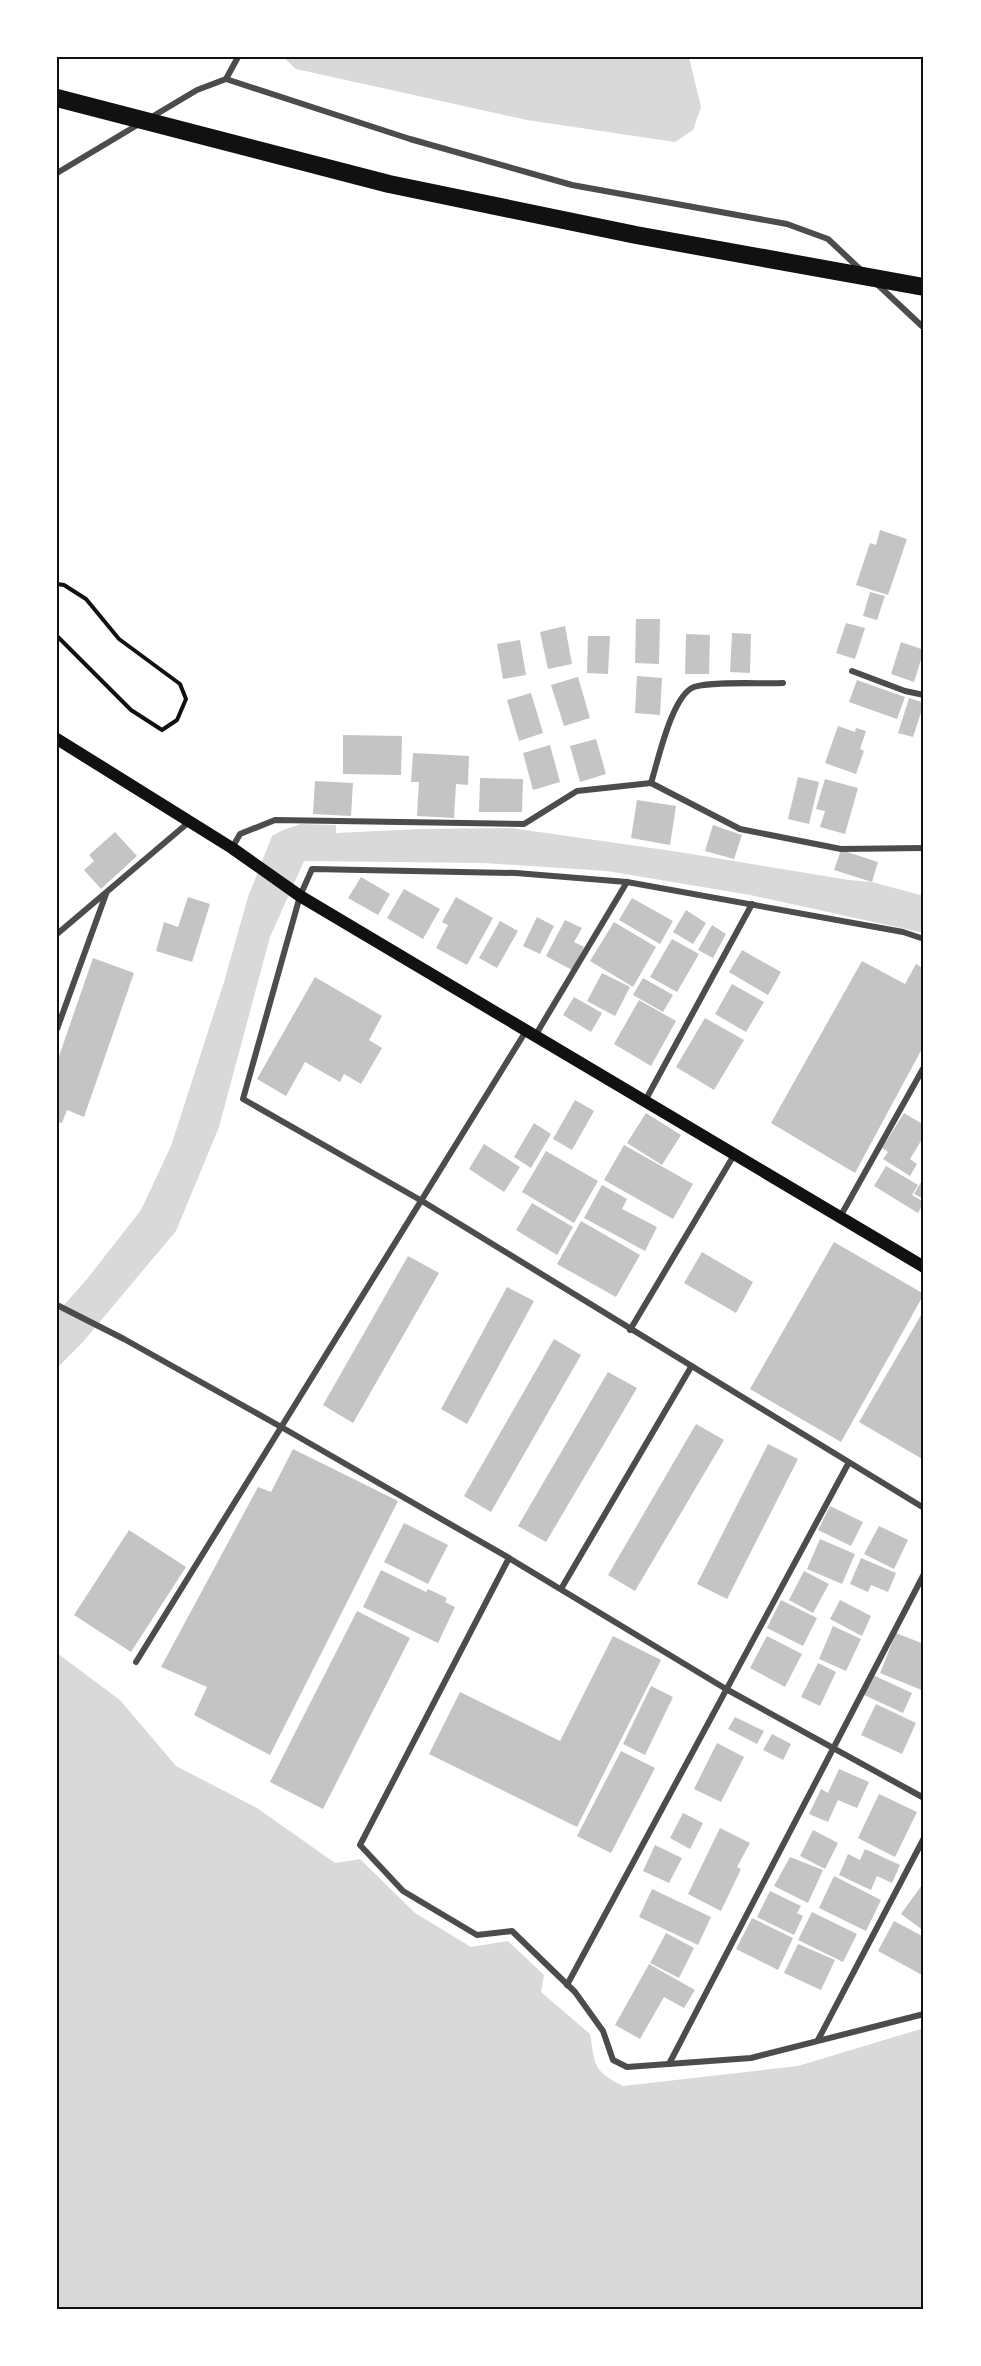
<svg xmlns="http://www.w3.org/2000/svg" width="981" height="2366" font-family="'Libre Baskerville',serif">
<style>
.water{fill:#d9d9d9}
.building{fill:#c4c4c4}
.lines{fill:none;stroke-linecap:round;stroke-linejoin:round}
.path{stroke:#111;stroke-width:4}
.minor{stroke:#4c4c4c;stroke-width:6}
.secondary{stroke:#111;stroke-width:12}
.motorway{stroke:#111;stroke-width:18}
.neatline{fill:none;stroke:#111;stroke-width:2}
</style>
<rect width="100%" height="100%" fill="#fff"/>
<g class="water">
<path d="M283 57H689L701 107 693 130 675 142 527 120 296 69Z"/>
<path d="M301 824 336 825V833L420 829 511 828 679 852 849 880 872 882 924 896V933L750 895 607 871 483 863 304 861 270 937 219 1127 176 1231 82 1343 57 1368V1313L87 1279 141 1210 171 1146 224 982 248 897 272 836 283 830Z"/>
<path d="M57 1653 120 1700 176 1766 257 1808 335 1863 360 1859 415 1913 471 1947 508 1941 544 1975 541 1992 590 2034C595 2065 593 2071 623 2086L798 2066 924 2028V2309H57Z"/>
</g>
<g class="building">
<path d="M880 530 907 539 888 595 856 585 870 543 876 545Z"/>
<path d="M870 592 885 596 877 620 863 616Z"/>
<path d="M636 619H660L659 664 635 663Z"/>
<path d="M846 623 865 628 855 659 836 653Z"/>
<path d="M565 626 572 664 548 669 540 632Z"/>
<path d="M732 633 751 634 750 673 730 672Z"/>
<path d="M686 634 710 635 709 674H685Z"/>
<path d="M588 636H610L608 674 587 673Z"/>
<path d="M520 640 526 675 503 679 497 644Z"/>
<path d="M901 642 924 650 914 682 891 674Z"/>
<path d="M637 676 662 678 660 715 635 713Z"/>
<path d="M578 677 590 718 564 726 551 685Z"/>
<path d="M857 680 905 697 897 719 849 702Z"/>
<path d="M531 693 543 733 519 741 507 700Z"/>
<path d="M909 698 924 703 913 737 898 733Z"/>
<path d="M838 726 855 732 856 728 866 731 860 749 864 751 856 774 825 763Z"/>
<path d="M343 735 402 736 401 775 343 774Z"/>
<path d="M596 739 606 774 580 782 570 746Z"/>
<path d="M550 745 560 782 533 790 523 753Z"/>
<path d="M413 753 469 756 468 785 456 784 454 818 417 816 419 782H411Z"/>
<path d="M798 777 819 782 809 824 788 819Z"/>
<path d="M480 778 523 779 522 812H479Z"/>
<path d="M825 779 858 788 845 834 820 827 825 811 816 809Z"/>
<path d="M315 781 353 783 351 816 313 814Z"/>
<path d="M637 800 676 806 670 845 631 838Z"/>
<path d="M713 825 742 835 734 859 705 851Z"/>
<path d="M115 832 137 856 101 889 84 870 94 861 89 855Z"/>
<path d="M841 850 878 862 872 882 834 870Z"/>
<path d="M361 877 390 894 378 915 348 898Z"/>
<path d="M404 889 440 909 423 939 387 918Z"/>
<path d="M188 897 210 904 192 962 156 951 164 922 178 927Z"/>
<path d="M456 897 493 918 467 965 436 948 448 925 442 922Z"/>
<path d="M632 898 673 921 660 944 619 920Z"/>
<path d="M686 910 706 923 693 944 673 932Z"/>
<path d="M537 917 554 926 540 954 523 946Z"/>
<path d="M565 920 582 928 574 942 584 947 572 970 546 956Z"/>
<path d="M500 921 518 931 497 968 479 958Z"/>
<path d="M614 922 656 947 633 987 590 961Z"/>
<path d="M712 925 726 934 713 958 698 950Z"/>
<path d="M672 939 699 954 677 992 650 977Z"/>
<path d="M742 950 781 972 768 995 729 972Z"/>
<path d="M93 958 134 973 84 1117 67 1110 62 1123 57 1122V1062Z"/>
<path d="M862 961 905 984 916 964 924 969V1045L855 1173 771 1123Z"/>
<path d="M602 973 630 987 615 1016 587 1001Z"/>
<path d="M315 977 382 1016 369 1040 382 1048 361 1084 344 1074 340 1082 305 1062 286 1096 257 1079Z"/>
<path d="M643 978 673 995 663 1012 633 995Z"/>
<path d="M732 984 764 1002 746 1032 715 1014Z"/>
<path d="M574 997 602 1013 591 1032 563 1015Z"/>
<path d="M639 1000 676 1021 651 1066 614 1044Z"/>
<path d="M705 1018 744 1040 714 1090 676 1067Z"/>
<path d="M575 1100 594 1111 572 1150 553 1139Z"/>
<path d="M646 1113 681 1135 662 1165 627 1143Z"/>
<path d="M904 1113 924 1125V1136L910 1159 917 1164 910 1176 883 1159 888 1152 882 1148Z"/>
<path d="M534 1123 551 1134 531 1168 514 1157Z"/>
<path d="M484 1144 520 1167 504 1192 469 1169Z"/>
<path d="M624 1145 693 1184 673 1219 604 1180Z"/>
<path d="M546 1151 598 1181 574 1223 522 1192Z"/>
<path d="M886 1166 918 1185 912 1195 924 1202 918 1213 874 1186Z"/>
<path d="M924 1177V1199L914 1194Z"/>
<path d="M602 1185 627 1199 622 1209 657 1227 645 1251 584 1218Z"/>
<path d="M532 1203 573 1227 557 1255 516 1230Z"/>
<path d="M581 1221 640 1255 616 1297 557 1264Z"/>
<path d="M834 1242 924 1294 841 1442 750 1389Z"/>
<path d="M702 1252 753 1282 736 1313 684 1283Z"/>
<path d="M408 1256 439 1273 353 1423 323 1405Z"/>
<path d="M507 1287 534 1301 467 1424 441 1409Z"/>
<path d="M924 1310V1460L859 1422Z"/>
<path d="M554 1339 581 1355 491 1512 464 1496Z"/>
<path d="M608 1372 637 1388 546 1542 518 1526Z"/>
<path d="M696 1424 724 1440 635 1591 608 1575Z"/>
<path d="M768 1444 798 1459 727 1599 697 1584Z"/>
<path d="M293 1449 398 1501 270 1755 194 1715 207 1687 161 1667 258 1487 271 1492Z"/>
<path d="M830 1506 863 1522 851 1546 818 1530Z"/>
<path d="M404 1523 448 1545 428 1584 384 1562Z"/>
<path d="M879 1526 908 1540 894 1569 864 1554Z"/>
<path d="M129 1530 186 1567 131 1652 74 1615Z"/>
<path d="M820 1539 855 1554 842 1584 807 1569Z"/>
<path d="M861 1558 896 1573 888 1592 871 1585 868 1592 850 1584Z"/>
<path d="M381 1570 426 1592 428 1589 447 1598 445 1602 455 1607 438 1643 363 1607Z"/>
<path d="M804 1571 829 1584 813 1613 789 1600Z"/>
<path d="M781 1600 817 1618 803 1646 767 1628Z"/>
<path d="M840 1600 871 1616 862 1636 830 1619Z"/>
<path d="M357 1611 410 1638 323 1809 270 1782Z"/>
<path d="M833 1626 861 1639 846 1671 819 1659Z"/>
<path d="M896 1633 924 1644V1691L880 1673Z"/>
<path d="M613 1636 661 1660 577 1827 429 1754 460 1692 560 1741Z"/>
<path d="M767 1636 802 1654 785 1687 750 1668Z"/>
<path d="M818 1663 836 1672 820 1706 801 1697Z"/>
<path d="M873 1675 912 1693 903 1713 864 1695Z"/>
<path d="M651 1686 673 1697 645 1755 623 1744Z"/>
<path d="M876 1704 916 1723 902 1754 861 1735Z"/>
<path d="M735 1717 764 1731 757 1744 728 1729Z"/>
<path d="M772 1734 791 1744 783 1760 763 1750Z"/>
<path d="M717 1743 744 1757 721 1802 694 1789Z"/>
<path d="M621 1751 655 1768 611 1853 577 1836Z"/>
<path d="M839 1769 869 1782 857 1808 838 1800 828 1822 809 1814 821 1789 828 1793Z"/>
<path d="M879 1794 917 1812 895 1857 858 1838Z"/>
<path d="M683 1813 703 1823 690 1849 670 1838Z"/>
<path d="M720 1828 750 1843 737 1867 741 1869 721 1911 688 1894Z"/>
<path d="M813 1830 838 1843 825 1869 800 1856Z"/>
<path d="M655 1845 682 1858 669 1883 643 1871Z"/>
<path d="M865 1849 900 1865 892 1883 877 1876 871 1890 839 1875 848 1854 860 1860Z"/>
<path d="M790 1857 823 1870 808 1903 774 1886Z"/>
<path d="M834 1876 881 1900 866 1931 819 1908Z"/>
<path d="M922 1885 924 1886V1931L901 1914Z"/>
<path d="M652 1889 711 1917 698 1945 639 1917Z"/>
<path d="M770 1891 801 1906 797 1913 803 1916 794 1935 757 1917Z"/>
<path d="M812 1912 857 1934 843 1962 798 1940Z"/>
<path d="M752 1918 793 1938 778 1970 736 1949Z"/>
<path d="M894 1921 924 1937V1976L878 1951Z"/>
<path d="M666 1933 694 1948 679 1978 650 1963Z"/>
<path d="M798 1944 835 1960 821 1990 784 1973Z"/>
<path d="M649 1964 695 1990 684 2008 664 1997 640 2039 615 2025Z"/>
</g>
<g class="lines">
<path class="path" d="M57 584 64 585 86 599 119 639 180 684 186 699 177 720 162 730 131 710 57 636"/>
<g class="minor">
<path d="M226 79 410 139 572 185 787 224 828 239 862 271"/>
<path d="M150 118 197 90 226 79 238 57"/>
<path d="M57 173 139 124"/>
<path d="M877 284 924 328"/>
<path d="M852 671 905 691 924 695"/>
<path d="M651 783C658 761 672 695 694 687 710 681 762 684 783 683"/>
<path d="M232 848 240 834 275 820 524 824 577 791 651 783 740 829 841 849 924 848"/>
<path d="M57 934 189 822"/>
<path d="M924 939 903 932 627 882 516 873 312 869 300 896 243 1099 422 1201 924 1508"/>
<path d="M57 1029 106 894"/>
<path d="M535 1036 627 882"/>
<path d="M645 1101 752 904"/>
<path d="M840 1217 924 1067"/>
<path d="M57 1305 124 1339 283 1428 509 1558 726 1689 924 1798"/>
<path d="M630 1330 734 1155"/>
<path d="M509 1558 360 1845 403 1891 477 1935 512 1931 575 1992 603 2031 613 2060 627 2067 751 2058 924 2014"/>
<path d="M561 1589 691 1367"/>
<path d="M136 1662 526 1031"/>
<path d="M567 1985 848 1464"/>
<path d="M818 2040 924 1838"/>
<path d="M669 2064 924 1574"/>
</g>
<path class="secondary" d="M57 739 232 848 300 896 924 1267"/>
<path class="motorway" d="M57 98 389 184 636 235 924 287"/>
</g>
<rect width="981" height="2366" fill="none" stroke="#ffffff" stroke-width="117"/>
<rect x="58" y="58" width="864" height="2250" class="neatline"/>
</svg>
